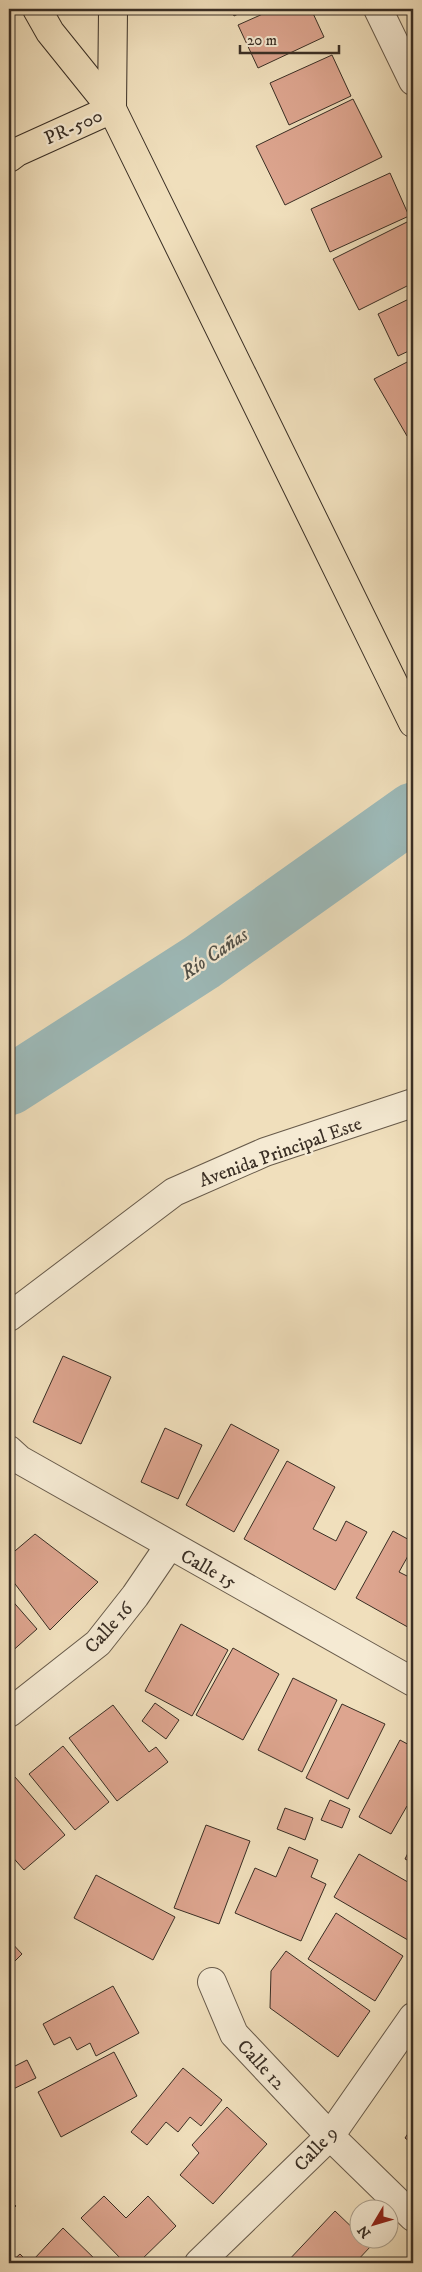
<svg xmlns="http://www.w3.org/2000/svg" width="422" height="2272" font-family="'IM FELL DW Pica',serif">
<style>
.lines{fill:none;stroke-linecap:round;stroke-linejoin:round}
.river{stroke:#9dbab9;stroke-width:59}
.building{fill:#dda58f;stroke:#392e24}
.minor-casing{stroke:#675a4a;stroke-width:30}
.major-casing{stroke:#392e24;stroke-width:30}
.highway-casing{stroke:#392e24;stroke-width:30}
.minor{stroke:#f5ead3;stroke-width:28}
.major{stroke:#f0dfbc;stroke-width:28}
.highway{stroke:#f0dfbc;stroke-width:28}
.labels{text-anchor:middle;stroke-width:4.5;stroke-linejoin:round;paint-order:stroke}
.street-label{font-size:19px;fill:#392e24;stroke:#f5ead3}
.water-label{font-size:20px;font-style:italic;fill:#525149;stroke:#f5ead3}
</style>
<rect width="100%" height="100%" fill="#f0dfbc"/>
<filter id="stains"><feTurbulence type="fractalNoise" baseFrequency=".004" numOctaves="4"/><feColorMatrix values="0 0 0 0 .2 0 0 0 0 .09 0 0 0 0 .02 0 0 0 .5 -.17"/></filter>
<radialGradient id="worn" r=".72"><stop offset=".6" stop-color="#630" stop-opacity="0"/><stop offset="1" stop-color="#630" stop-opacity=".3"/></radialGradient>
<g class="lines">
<path class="river" d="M9 1086 202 962 413 812"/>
</g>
<g class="building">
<path d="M231 9H248L234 16Z"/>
<path d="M274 9H311L324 37 258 68 238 25Z"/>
<path d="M332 55 351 96 289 125 270 83Z"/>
<path d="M353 99 382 157 285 205 256 146Z"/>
<path d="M390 173 409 216 330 252 311 209Z"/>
<path d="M413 219V283L359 310 333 259Z"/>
<path d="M413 297V349L398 356 378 314Z"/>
<path d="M413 359V433L407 436 374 379Z"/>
<path d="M63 1356 111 1377 81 1444 33 1422Z"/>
<path d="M231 1424 279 1450 234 1532 186 1505Z"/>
<path d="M165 1428 202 1445 178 1499 141 1482Z"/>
<path d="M287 1461 335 1487 313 1529 336 1541 346 1521 367 1532 335 1590 244 1539Z"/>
<path d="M393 1531 413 1542V1547L399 1572 413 1579V1630L356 1598Z"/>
<path d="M35 1534 98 1582 50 1630 9 1576V1556Z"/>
<path d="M9 1597 37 1629 9 1654Z"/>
<path d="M181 1624 228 1650 192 1716 145 1691Z"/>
<path d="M233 1648 279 1674 243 1740 196 1715Z"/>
<path d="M293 1678 337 1700 302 1772 258 1750Z"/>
<path d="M155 1703 179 1720 166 1739 142 1721Z"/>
<path d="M342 1704 385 1724 348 1799 306 1778Z"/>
<path d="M113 1705 149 1752 156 1747 168 1762 117 1801 69 1738Z"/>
<path d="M400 1740 413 1747V1810L407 1806 391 1834 359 1817Z"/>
<path d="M63 1746 109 1802 75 1830 29 1774Z"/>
<path d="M15 1777 65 1835 24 1870 9 1853V1783Z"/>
<path d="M330 1800 350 1809 342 1828 321 1820Z"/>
<path d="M285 1808 313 1818 305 1840 277 1829Z"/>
<path d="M206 1825 250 1841 219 1924 174 1908Z"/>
<path d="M413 1843V1863L405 1859Z"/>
<path d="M289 1847 318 1860 311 1877 326 1884 301 1941 235 1913 255 1868 276 1877Z"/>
<path d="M359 1854 413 1885V1943L334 1897Z"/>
<path d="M96 1875 175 1917 153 1960 74 1918Z"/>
<path d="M336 1913 403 1956 375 2001 308 1959Z"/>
<path d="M9 1940 22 1954 9 1967Z"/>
<path d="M286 1951 370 2011 338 2057 270 2008 271 1971Z"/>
<path d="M113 1986 139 2033 96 2056 90 2043 77 2050 70 2037 54 2045 43 2024Z"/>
<path d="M114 2052 137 2096 61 2137 38 2092Z"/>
<path d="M27 2060 36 2078 9 2091V2069Z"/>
<path d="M183 2068 222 2100 201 2126 190 2117 178 2132 166 2122 147 2145 131 2132Z"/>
<path d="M227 2107 267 2144 213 2204 180 2175 199 2153 192 2145Z"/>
<path d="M413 2126V2144L405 2138Z"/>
<path d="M104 2196 126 2218 148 2196 176 2226 138 2263H125L81 2218Z"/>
<path d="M9 2199 16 2206 9 2213Z"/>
<path d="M335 2211 360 2235V2240H365L371 2246 355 2263H286Z"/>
<path d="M63 2228 99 2263H38L34 2259Z"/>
<path d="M20 2254 29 2263H10Z"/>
</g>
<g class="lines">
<g class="minor-casing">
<g id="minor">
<path d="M378 9 413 81"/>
<path d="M9 1317 174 1192 265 1152 413 1103"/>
<path d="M9 1450 20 1460 413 1682"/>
<path d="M9 1713 98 1643 135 1596 169 1546"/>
<path d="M212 1982 234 2034 330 2136 413 2217"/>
<path d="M199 2263 330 2136 413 2017"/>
</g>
</g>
<g class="major-casing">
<g id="major">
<path d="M37 9 50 32 112 109"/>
<path d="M112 109 113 9"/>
</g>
</g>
<g class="highway-casing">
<path id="highway" d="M9 158 17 152 112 109 413 723"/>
</g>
<use href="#minor" class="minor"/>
<use href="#major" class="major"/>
<use href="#highway" class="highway"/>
</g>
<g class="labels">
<g class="street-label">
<text transform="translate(73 126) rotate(-24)" y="7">PR-500</text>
<text transform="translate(280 1151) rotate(-20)" y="7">Avenida Principal Este</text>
<text transform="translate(209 1568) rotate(29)" y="7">Calle 15</text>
<text transform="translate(108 1627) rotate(-48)" y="7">Calle 16</text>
<text transform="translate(262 2064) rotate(47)" y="7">Calle 12</text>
<text transform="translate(315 2148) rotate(-47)" y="7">Calle 9</text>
</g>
<g class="water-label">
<text transform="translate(214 953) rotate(-34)" y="7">Río Cañas</text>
</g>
</g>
<rect width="422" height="2272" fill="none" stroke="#f0dfbc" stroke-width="30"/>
<rect x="10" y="10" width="402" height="2252" fill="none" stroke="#392e24" stroke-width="2.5"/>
<rect x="15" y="15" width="392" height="2242" fill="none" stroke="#392e24"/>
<g transform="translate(374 2224) rotate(232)"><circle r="24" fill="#f5ead3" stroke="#aa9f8d"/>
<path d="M0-4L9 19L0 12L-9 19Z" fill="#8f2418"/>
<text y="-8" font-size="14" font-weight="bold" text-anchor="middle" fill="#392e24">N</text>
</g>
<path d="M240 45v8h99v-8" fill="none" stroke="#392e24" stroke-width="2.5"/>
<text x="247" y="45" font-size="15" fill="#392e24" stroke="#f5ead3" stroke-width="4" paint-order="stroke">20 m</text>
<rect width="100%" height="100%" filter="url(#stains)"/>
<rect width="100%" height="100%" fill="url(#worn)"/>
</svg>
